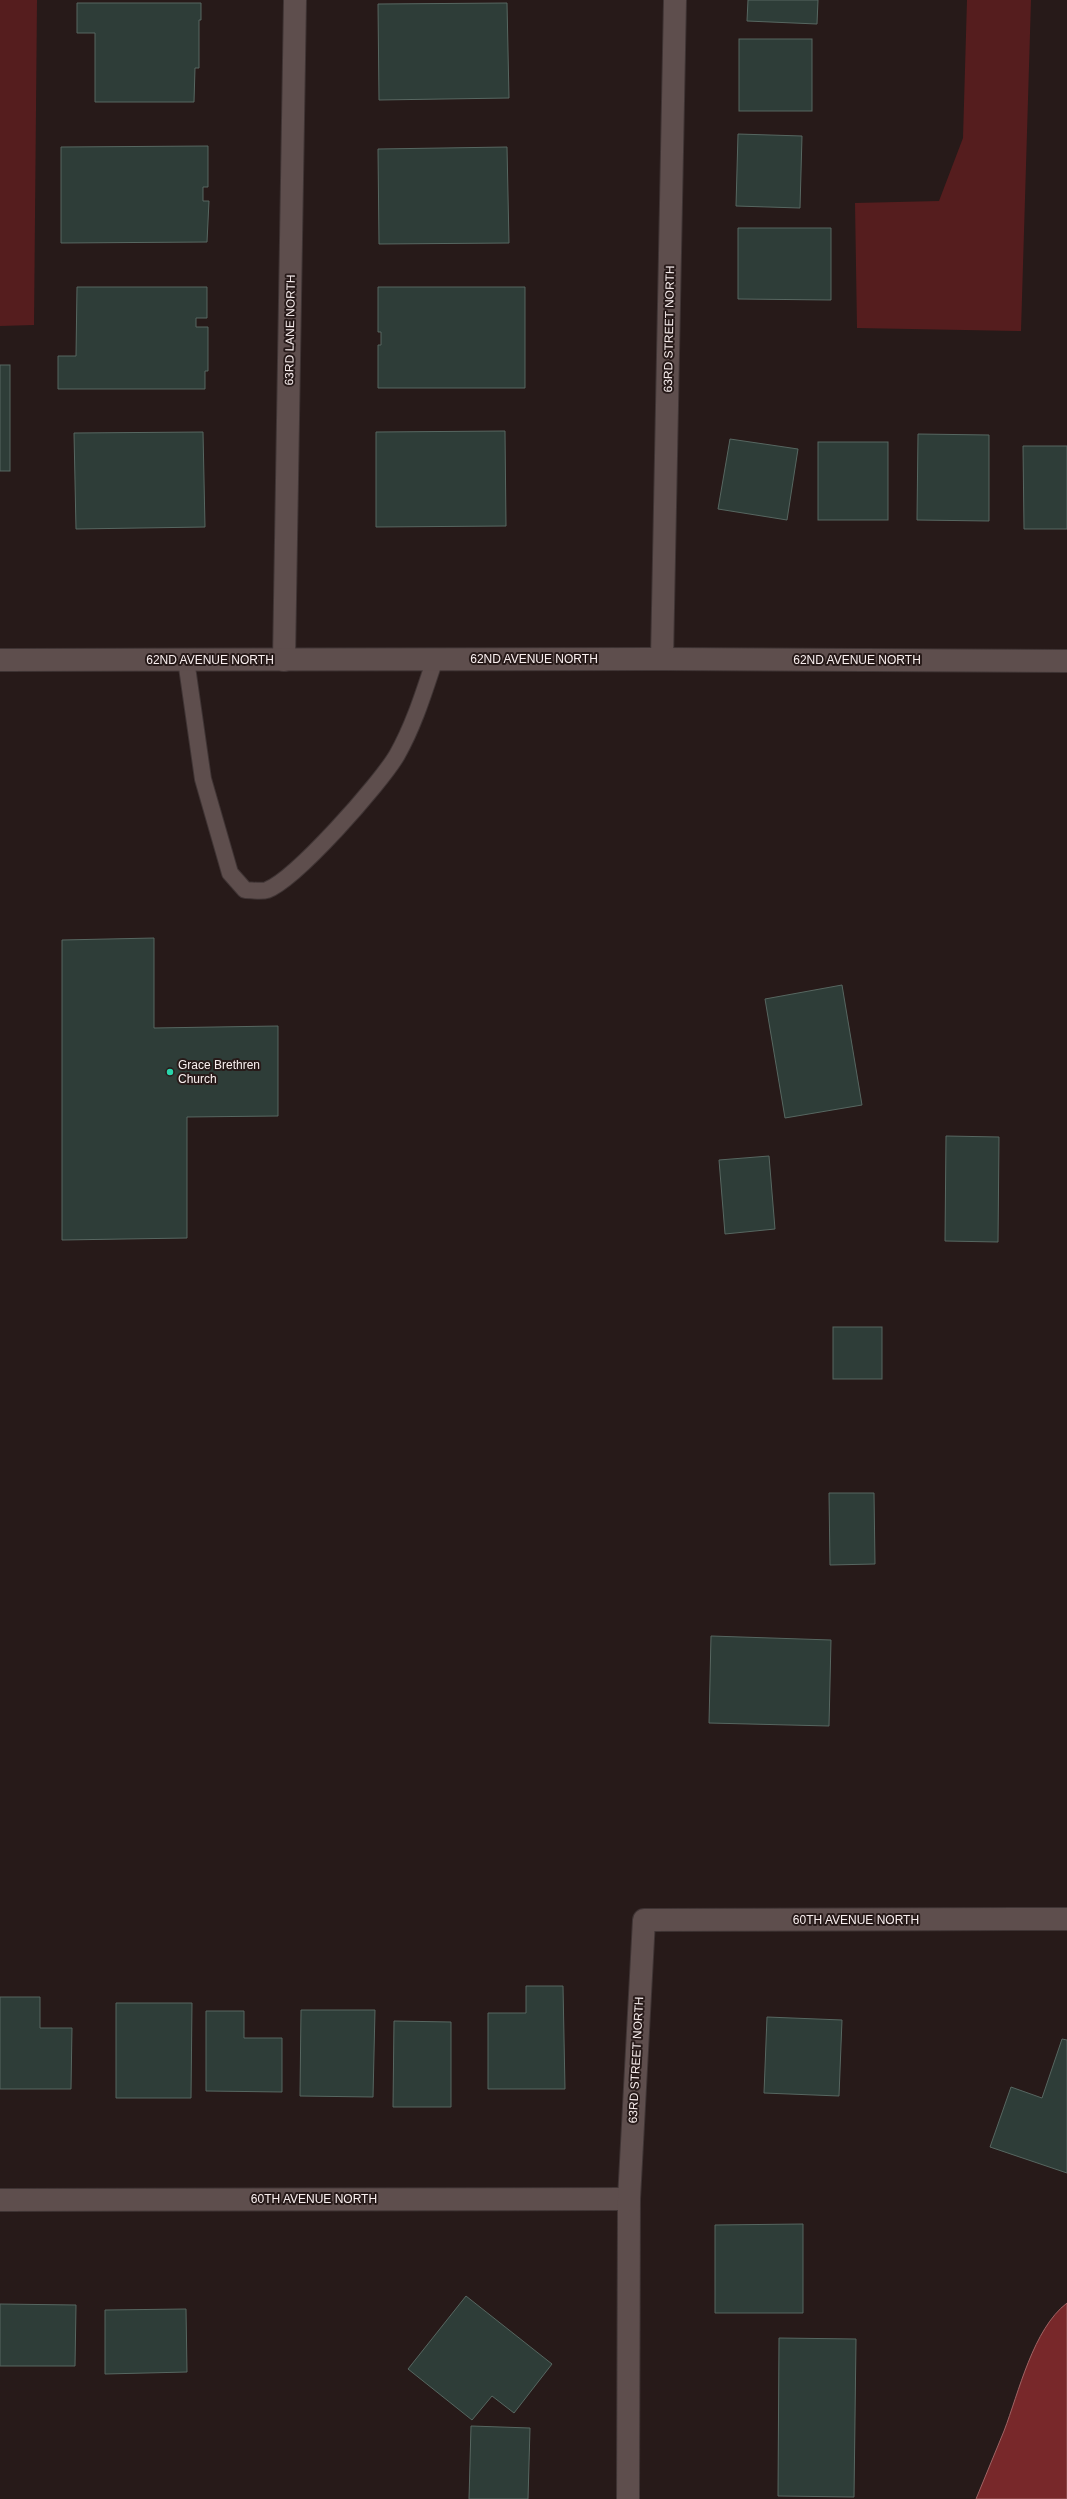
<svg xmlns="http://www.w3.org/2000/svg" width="1067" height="2499" font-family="Arial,sans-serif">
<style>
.green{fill:#551d1e}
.water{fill:#78282a;stroke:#9f6465}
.building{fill:#2e3d38;stroke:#576761}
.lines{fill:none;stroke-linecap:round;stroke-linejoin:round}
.lane-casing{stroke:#3f3434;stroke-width:18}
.street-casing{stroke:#3f3434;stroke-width:24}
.secondary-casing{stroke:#3f3434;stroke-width:24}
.lane{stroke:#5e4e4d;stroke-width:16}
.street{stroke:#5e4e4d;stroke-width:22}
.secondary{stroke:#5e4e4d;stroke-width:22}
.poi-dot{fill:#29d5ac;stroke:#271a19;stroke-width:1.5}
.labels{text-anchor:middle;stroke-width:4;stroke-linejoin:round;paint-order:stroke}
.street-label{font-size:12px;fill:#faf0f0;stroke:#271a19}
.poi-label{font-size:12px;fill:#faf0f0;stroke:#271a19;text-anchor:start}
</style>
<rect width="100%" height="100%" fill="#271a19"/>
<g class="green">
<path d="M0 0H37L34 325 0 326Z"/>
<path d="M967 0H1031L1021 331 857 328 855 203 939 201 963 138Z"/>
</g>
<path class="water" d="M1067 2303V2499H976C985 2476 995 2454 1004 2431 1019 2392 1033 2329 1067 2303Z"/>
<g class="building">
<path d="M748 0H818L817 24 747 21Z"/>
<path d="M77 3H201V20H199V68H195L194 102H95V33H77Z"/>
<path d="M507 3 509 98 379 100 378 4Z"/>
<rect x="739" y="39" width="73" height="72"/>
<path d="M738 134 802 136 800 208 736 206Z"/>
<path d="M208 146V187H203V201H209L207 242 61 243V147Z"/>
<path d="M507 147 509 243 379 244 378 149Z"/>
<path d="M738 228H831V300L738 299Z"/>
<path d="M77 287H207V318H196V327H208V371H205V389H58V356H76Z"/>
<path d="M378 287H525V388H378V345H381V332H378Z"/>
<rect x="0" y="365" width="10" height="106"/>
<path d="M505 431 506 526 376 527V432Z"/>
<path d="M203 432 205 527 76 529 74 433Z"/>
<path d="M918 434 989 435V521L917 520Z"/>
<path d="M730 439 798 449 787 520 718 509Z"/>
<rect x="818" y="442" width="70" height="78"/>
<path d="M1023 446H1067V529H1024Z"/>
<path d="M154 938V1028L278 1026V1116L187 1117V1238L62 1240V940Z"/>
<path d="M842 985 862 1105 785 1118 765 999Z"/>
<path d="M946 1136 999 1137 998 1242 945 1241Z"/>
<path d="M769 1156 775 1229 725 1234 719 1160Z"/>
<rect x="833" y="1327" width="49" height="52"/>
<path d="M829 1493H874L875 1564 830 1565Z"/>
<path d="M711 1636 831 1640 829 1726 709 1723Z"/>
<path d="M526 1986H563L565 2089H488V2013H526Z"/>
<path d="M0 1997H40V2028H72L71 2089H0Z"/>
<path d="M116 2003H192L191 2098H116Z"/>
<path d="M301 2010H375L373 2097 300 2096Z"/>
<path d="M206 2011H244V2038H282V2092L206 2091Z"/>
<path d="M767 2017 842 2020 839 2096 764 2093Z"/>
<path d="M394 2021 451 2022V2107H393Z"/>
<path d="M1062 2039 1067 2040V2173L990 2147 1011 2087 1042 2098Z"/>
<path d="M803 2224V2313H715V2225Z"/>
<path d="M466 2296 552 2364 514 2413 492 2396 472 2420 408 2369Z"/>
<path d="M0 2304 76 2305 75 2366H0Z"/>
<path d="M186 2309 187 2372 105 2374V2310Z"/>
<path d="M779 2338 856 2339 854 2497 778 2496Z"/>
<path d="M471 2426 530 2428 528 2499H469Z"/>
</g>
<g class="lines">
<g class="lane-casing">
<path id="lane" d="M186 660 203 779 230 873 245 890C251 890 261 892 267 890 296 879 380 784 397 755 414 725 424 692 435 659"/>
</g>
<g class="street-casing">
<g id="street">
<path d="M662 659 675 0"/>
<path d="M284 660 295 0"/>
<path d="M0 2200 629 2199"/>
<path d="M628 2499 629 2199 644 1920 1067 1919"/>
</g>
</g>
<g class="secondary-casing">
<path id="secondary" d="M0 660 662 659 1067 661"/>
</g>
<use href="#lane" class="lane"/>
<use href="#street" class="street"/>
<use href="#secondary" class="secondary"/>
</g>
<circle class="poi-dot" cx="170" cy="1072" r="4"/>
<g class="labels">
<g class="street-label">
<text transform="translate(669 329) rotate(-89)" y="4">63RD STREET NORTH</text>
<text transform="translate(290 330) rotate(-89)" y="4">63RD LANE NORTH</text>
<text x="534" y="663">62ND AVENUE NORTH</text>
<text x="210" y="664">62ND AVENUE NORTH</text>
<text x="857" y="664">62ND AVENUE NORTH</text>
<text x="856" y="1924">60TH AVENUE NORTH</text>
<text transform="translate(636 2060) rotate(-87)" y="4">63RD STREET NORTH</text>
<text x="314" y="2203">60TH AVENUE NORTH</text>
</g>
<g class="poi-label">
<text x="178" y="1069">Grace Brethren<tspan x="178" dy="14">Church</tspan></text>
</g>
</g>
</svg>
